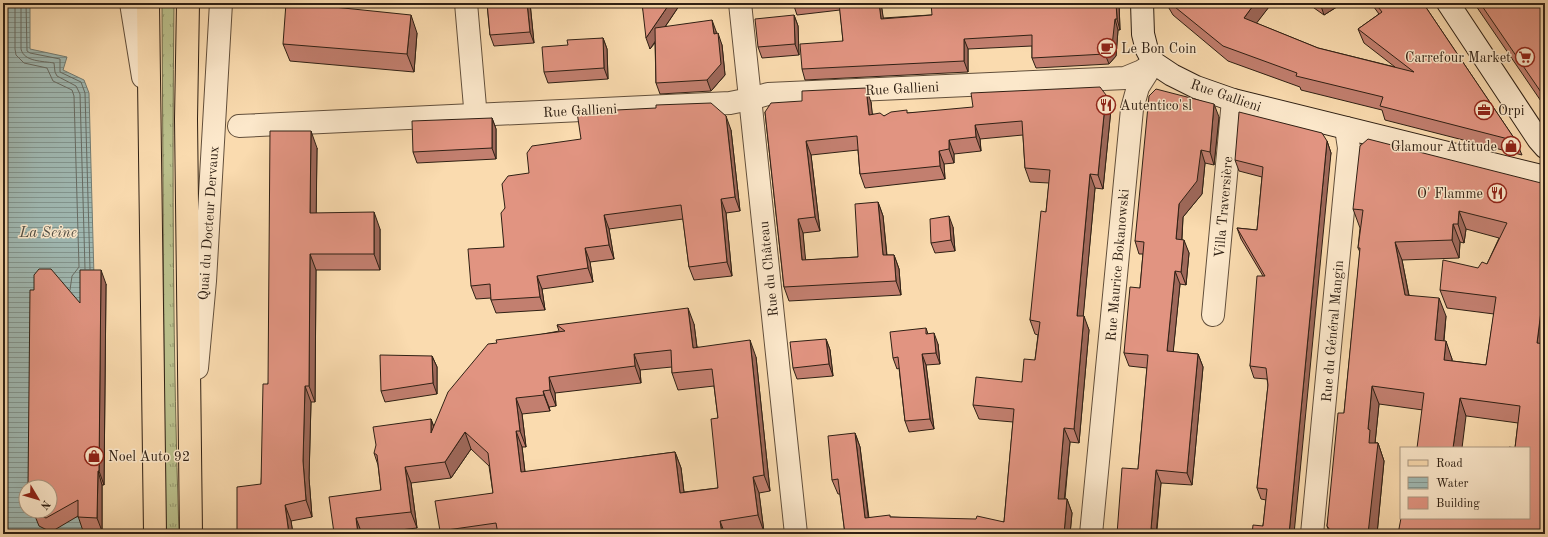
<svg xmlns="http://www.w3.org/2000/svg" width="1548" height="537" font-family="'Old Standard TT',serif">
<style>
.grass{fill:url(#grass-tufts);stroke:#757050}
.water{fill:url(#water-rules);stroke:#737c73;fill-rule:evenodd}
.lines{fill:none;stroke-linecap:round;stroke-linejoin:round}
.shore{stroke:#686c64;stroke-width:1}
.street-casing{stroke:#624f3b;stroke-width:24}
.secondary-casing{stroke:#2f2014;stroke-width:24}
.primary-casing{stroke:#2f2014;stroke-width:24}
.street{stroke:#fce8cb;stroke-width:22}
.secondary{stroke:#fce8cb;stroke-width:22}
.primary{stroke:#fadbaf;stroke-width:22}
.wall{fill:#c27f6f;stroke:#2f2014;fill-rule:evenodd}
.shaded-wall{fill:#9e685a;stroke:#2f2014}
.building{fill:#e19481;stroke:#2f2014;fill-rule:evenodd}
.labels{text-anchor:middle;stroke-width:3;stroke-linejoin:round;paint-order:stroke}
.poi-label{font-size:14px;fill:#2f2014;stroke:#fce8cb;text-anchor:start}
.street-label{font-size:14px;fill:#2f2014;stroke:#fce8cb}
.water-label{font-size:15px;font-style:italic;fill:#514e44;stroke:#fce8cb}
</style>
<defs>
<pattern id="grass-tufts" width="24" height="20" patternUnits="userSpaceOnUse"><rect width="24" height="20" fill="#bbc18d"/><path d="M3 7l-1-3M5 7V3M7 7l1-3M15 17l-1-3M17 17v-4M19 17l1-3" fill="none" stroke="#989c72"/></pattern>
<pattern id="water-rules" width="6" height="5" patternUnits="userSpaceOnUse"><rect width="6" height="5" fill="#a0b9b3"/><path d="M0 2.5h6" fill="none" stroke="#839690"/></pattern>
</defs>
<rect width="100%" height="100%" fill="#fadbaf"/>
<filter id="stains"><feTurbulence type="fractalNoise" baseFrequency=".005" numOctaves="4"/><feColorMatrix values="0 0 0 0 .2 0 0 0 0 .09 0 0 0 0 .02 0 0 0 .5 -.17"/></filter>
<radialGradient id="worn" r=".72"><stop offset=".6" stop-color="#630" stop-opacity="0"/><stop offset="1" stop-color="#630" stop-opacity=".3"/></radialGradient>
<path class="grass" d="M162 3H174C172 180 173 357 179 534H165Z"/>
<path class="water" d="M3 3H30V49L67 57 63 70 84 80 89 93 94 277 83 530 88 531V534H3ZM26 487H50V511H26Z"/>
<g class="lines">
<g class="shore">
<path d="M15 3V49L16 55 24 63 47 68 53 81 72 90 74 96 79 267 72 276 70 290"/>
<path d="M21 3V49C24 62 43 61 54 63L55 72 57 76 76 86 80 94 85 269"/>
<path d="M26 3 27 51 30 53 60 59V72L81 82 85 93 90 269"/>
</g>
<g class="street-casing">
<g id="street">
<path d="M131 3 143 77"/>
<path d="M466 3 475 107 474 116"/>
<path d="M740 3 796 534"/>
<path d="M239 126 730 103 750 99 768 94 1125 78 1142 71 1154 63"/>
<path d="M1213 315 1233 100"/>
<path d="M197 368 205 281 221 3"/>
<path d="M1091 534 1132 109 1138 87 1152 65"/>
<path d="M1312 534 1349 148 1346 128"/>
</g>
</g>
<g class="secondary-casing">
<g id="secondary">
<path d="M1142 3 1143 34 1147 50 1154 63 1172 75 1196 87 1233 100 1545 177"/>
<path d="M1448 3 1538 139 1545 147"/>
</g>
</g>
<g class="primary-casing">
<g id="primary">
<path d="M148 3 155 534"/>
<path d="M188 3 186 119 191 534"/>
</g>
</g>
<use href="#street" class="street"/>
<use href="#secondary" class="secondary"/>
<use href="#primary" class="primary"/>
</g>
<g class="wall">
<path d="M487 3H530L534 43 494 46 490 35Z"/>
<path d="M642 3H681L665 27 716 31V34L722 45 725 75 711 91 660 94 656 83 655 43 650 49Z"/>
<path d="M793 3H881L883 18 1119 3 1120 30H1118L1116 56 1109 64 1036 68 1032 58V46L968 49V72L805 80 802 69 843 41 840 10 797 15Z"/>
<path d="M1166 3H1272L1256 23 1318 48 1395 67 1364 43 1358 29 1379 14 1371 3H1423L1516 141 1522 155 1385 120 1382 110 1301 90 1300 87 1228 61 1173 15Z"/>
<path d="M1307 3H1343L1324 15Z"/>
<path d="M1474 3H1545V107Z"/>
<path d="M794 15 798 26 799 55 762 58 758 47Z"/>
<path d="M417 33 414 72 290 61 283 44Z"/>
<path d="M603 38 607 49 608 79 548 83 544 72 568 45Z"/>
<path d="M871 102 872 114 884 116 908 113 1111 109 1103 189 1095 188 1083 316 1089 330 1079 443 1070 442 1065 499H1067L1072 513 1070 534H845L840 494H838L832 480 855 433 860 447 869 518 890 517 1004 522 1013 422 979 419 973 405 1022 382 1035 360 1038 335 1035 334 1030 320 1046 212 1049 183 1030 182 1025 168 1023 135 980 139 981 151 954 154V163L944 164 945 179 865 188 860 174 858 150 811 155 820 231 803 233 805 260 858 257 878 202 883 216 887 255H894L899 269 901 295 789 301 784 287 765 112Z"/>
<path d="M1219 117 1214 165 1205 163 1202 194 1183 217 1182 239 1189 253 1186 285 1180 284 1173 352 1198 354 1203 367 1192 485 1161 483 1157 530 1117 534 1138 469 1147 368 1129 366 1124 353 1140 288 1143 254H1139L1135 241Z"/>
<path d="M492 118 496 129V159L417 163 413 152Z"/>
<path d="M731 130 740 211 726 213 732 276 694 280 689 267 683 219 609 229 614 259 590 262 593 282 542 289 545 310 496 313 491 300V298L476 299 471 286 504 247 505 208 529 173Z"/>
<path d="M1327 141 1331 153 1263 526 1266 500 1261 499 1257 488 1268 385 1267 379 1254 378 1250 366 1263 276 1241 239 1237 228 1257 230 1262 177 1239 171 1235 160Z"/>
<path d="M317 148 316 213 380 229V270H316L315 402H311L309 478 312 517 291 521 293 534H237L261 484 268 384Z"/>
<path d="M1545 184V534L1529 518 1515 448 1518 423 1379 404 1375 443H1378L1384 461 1377 534H1330L1327 526 1344 413 1360 252 1358 248 1360 228 1353 209ZM1466 229 1499 238 1487 264 1440 290 1447 308 1494 314 1486 365 1452 361V359L1444 341 1446 316 1409 295 1402 260 1459 258 1460 242 1464 243Z"/>
<path d="M953 227 955 251 935 253 931 243Z"/>
<path d="M106 284 104 485H102V531H83L78 516 51 532 39 526 33 511H50Z"/>
<path d="M694 324 697 347 756 357 770 491 759 493 764 532 748 534H441L440 531 493 493 489 466 471 449 451 478 411 483 417 528 366 534H328L334 533 381 490 378 465 374 453 431 419 434 427 497 343 559 331 557 325ZM672 367V373L678 390 714 386 718 418V488L684 492 681 468 675 452 525 472 522 447H526L522 414 550 411 549 407 556 406 555 393 641 383 640 370Z"/>
<path d="M926 328 928 334 938 344 940 364 926 365 934 429 909 432 905 421 899 368 897 369 893 358Z"/>
<path d="M826 339 830 350 833 376 797 379 793 368Z"/>
<path d="M432 356 437 367V394L385 402 381 391Z"/>
</g>
<g class="shaded-wall">
<path d="M324 3H332L330 24 324 6Z"/>
<path d="M527 3H530L534 43 530 32Z"/>
<path d="M670 3H681L650 49 646 38Z"/>
<path d="M879 3H881L885 29 881 19Z"/>
<path d="M1116 3H1119L1120 30 1117 19Z"/>
<path d="M1255 3H1272L1249 33 1244 18Z"/>
<path d="M1320 3H1343L1324 15Z"/>
<path d="M411 15 417 33 414 72 407 54Z"/>
<path d="M794 15 798 26 799 55 795 44Z"/>
<path d="M1115 19 1118 30 1116 56 1109 64 1105 54Z"/>
<path d="M712 20 716 31 718 45 714 34Z"/>
<path d="M718 33 722 45 725 75 711 91 707 80Z"/>
<path d="M603 38 607 49 608 79 604 68Z"/>
<path d="M964 39 968 49V72L964 61Z"/>
<path d="M866 88 871 102 874 129 869 115Z"/>
<path d="M1106 95 1111 109 1103 189 1098 175Z"/>
<path d="M1214 104 1219 117 1214 165 1210 152Z"/>
<path d="M726 116 731 130 740 211 735 197Z"/>
<path d="M492 118 496 129V159L492 148Z"/>
<path d="M975 125 980 139 981 151 976 137Z"/>
<path d="M311 131 317 148 316 229 310 213Z"/>
<path d="M949 140 954 154V163L949 149Z"/>
<path d="M806 141 811 155 820 231 815 217Z"/>
<path d="M1327 141 1331 153 1294 534H1289Z"/>
<path d="M1201 150 1205 163 1202 194 1183 217 1181 252 1176 239 1179 204Z"/>
<path d="M939 151 944 164 945 179 940 166Z"/>
<path d="M1090 174 1095 188 1082 330 1077 316Z"/>
<path d="M721 199 726 213 732 276 727 262Z"/>
<path d="M878 202 883 216 888 269 883 255Z"/>
<path d="M1459 211 1466 229 1464 243 1458 224Z"/>
<path d="M374 212 380 229V270L374 254Z"/>
<path d="M604 215 609 229 614 259 609 245Z"/>
<path d="M949 216 953 227 955 251 951 240Z"/>
<path d="M798 219 803 233 807 274 802 260Z"/>
<path d="M1453 224 1460 242 1459 258 1452 240Z"/>
<path d="M1184 240 1189 253 1186 285 1181 272Z"/>
<path d="M1395 242 1402 260 1412 313 1405 295Z"/>
<path d="M585 248 590 262 593 282 588 268Z"/>
<path d="M310 254 316 270 315 402 309 386Z"/>
<path d="M894 255 899 269 901 295 896 281Z"/>
<path d="M101 270 106 284 104 485 99 471Z"/>
<path d="M1175 271 1180 284 1172 364 1167 351Z"/>
<path d="M537 276 542 289 545 310 540 297Z"/>
<path d="M1439 298 1446 316 1442 358 1435 340Z"/>
<path d="M1542 303 1545 311V381L1542 372 1537 343Z"/>
<path d="M688 308 694 324 699 364 693 348Z"/>
<path d="M1084 316 1089 330 1079 443 1074 429Z"/>
<path d="M934 333 938 344 940 364 936 353Z"/>
<path d="M826 339 830 350 833 376 829 364Z"/>
<path d="M750 340 756 357 770 491 764 475Z"/>
<path d="M1446 341 1452 359 1450 378 1444 360Z"/>
<path d="M634 354 640 370 641 383 635 366Z"/>
<path d="M922 354 926 365 934 429 930 419Z"/>
<path d="M1198 354 1203 367 1192 485 1187 473Z"/>
<path d="M432 356 437 367V394L433 383Z"/>
<path d="M549 377 555 393 556 406 550 390Z"/>
<path d="M305 386 311 402 309 478 312 517 306 500 303 461Z"/>
<path d="M1372 386 1379 404 1375 443H1378L1384 461 1377 534H1368V429Z"/>
<path d="M543 391 549 407 550 411 544 395Z"/>
<path d="M516 398 522 414 526 447 520 431Z"/>
<path d="M1460 398 1466 416 1462 448H1453Z"/>
<path d="M431 419 437 436 431 433Z"/>
<path d="M1064 428 1070 442 1063 512 1058 499Z"/>
<path d="M516 431 522 447 527 489 521 472Z"/>
<path d="M465 432 471 449 451 478 445 462Z"/>
<path d="M855 433 860 447 870 532 865 518Z"/>
<path d="M675 452 681 468 686 509 680 493Z"/>
<path d="M405 467 411 483 417 528 411 512Z"/>
<path d="M1156 470 1161 483 1156 534 1151 529Z"/>
<path d="M98 471 102 485V531L97 518Z"/>
<path d="M753 477 759 493 764 532 758 515Z"/>
<path d="M1067 499 1072 513 1070 534H1064Z"/>
<path d="M285 505 291 521 293 534H289Z"/>
<path d="M356 518 362 534H358Z"/>
<path d="M720 521 725 534H722Z"/>
</g>
<g class="building">
<path d="M286 3H324V6L411 15 407 54 283 44Z"/>
<path d="M487 3H527L530 32 490 35Z"/>
<path d="M642 3H670L646 38Z"/>
<path d="M793 3H810L793 5Z"/>
<path d="M839 3H879L881 19 932 15 931 3H1116L1117 19H1115L1112 46 1105 54 1032 58V35L964 39V61L802 69 800 44 843 41Z"/>
<path d="M1170 3H1255L1244 18 1318 48 1414 72 1358 29 1382 12 1375 3H1423L1516 141 1380 106 1383 97 1296 76 1297 73 1223 46Z"/>
<path d="M1480 3H1545V98Z"/>
<path d="M794 15 795 44 758 47 755 19Z"/>
<path d="M712 20 714 34 718 33 721 64 707 80 656 83 655 28Z"/>
<path d="M603 38 604 68 544 72 542 47 568 45 567 40Z"/>
<path d="M1100 87 1106 95 1098 175 1090 174 1077 316H1084L1074 429 1064 428 1058 499H1067L1064 534H841H845L838 479 832 480 828 436 855 433 865 518 890 515V517L976 519 977 516 1004 522 1014 409 973 405 976 377 1022 382 1024 359 1035 360 1040 322 1030 320 1041 211 1046 212 1050 170 1025 168 1022 121 975 125 976 137 949 140V149L939 151 940 166 860 174 857 136 806 141 815 217 798 219 802 260 858 257 855 204 878 202 883 255H894L896 281 784 287 765 112 771 103 802 101V91L866 88 869 115 880 113 884 116 891 112 907 110V113L973 107 971 93Z"/>
<path d="M1156 89 1214 104 1210 152 1201 150 1197 181 1179 204 1176 239 1184 240 1181 272 1175 271 1167 351 1198 354 1187 473 1156 470 1151 529 1195 534H1117L1122 468 1138 469 1148 355 1124 353 1130 287 1140 288 1144 242 1135 241 1149 96Z"/>
<path d="M711 103 726 116 735 197 721 199 727 262 689 267 681 205 604 215 609 245 585 248 588 268 537 276 540 297 491 300 490 284 471 286 468 249 504 247 501 213 505 208 502 184 508 176 529 173 527 153 532 146 581 139 577 112 656 108V105Z"/>
<path d="M1239 112 1322 133 1327 141 1289 534H1252L1253 525 1263 526 1267 489 1257 488 1268 385 1266 368 1250 366 1257 276H1265L1237 228 1257 230 1263 167 1235 160Z"/>
<path d="M492 118V148L413 152 412 121Z"/>
<path d="M270 131H311L310 213 374 212V254H310L309 386H305L303 461 306 500 285 505 289 534H237V487L261 484 263 384H268Z"/>
<path d="M1368 139 1545 184V303H1542L1537 343 1545 344 1542 372H1545V534H1398L1401 518H1529V448H1509V447L1515 448 1520 406 1460 398 1453 448H1417L1424 393 1372 386 1368 429 1370 430 1369 443H1378L1368 534H1333L1327 526 1338 413H1344L1360 248H1358L1363 210 1353 209 1360 146ZM1459 211 1507 223 1487 264 1482 262 1478 268 1443 260 1440 290 1496 297 1486 365 1444 360 1446 341 1435 340 1439 298 1405 295 1395 242 1452 240 1453 224H1458Z"/>
<path d="M949 216 951 240 931 243 930 219Z"/>
<path d="M39 269H51L80 303V270H101L99 471H98L97 518 78 517V500L46 518 34 513 33 511H50V487H28L30 290H34V275Z"/>
<path d="M688 308 693 348 750 340 764 475 753 477 758 515 720 521 722 534H498L496 523 440 531 435 501 493 493 488 453 465 432 445 462 405 467 411 512 356 518 358 534H328L334 533 329 497 381 490 377 455 374 453 376 445 373 427 431 419V433L448 392 488 344 497 343 496 340 565 331 557 325ZM671 350 672 373 712 369 718 418 711 419 718 488 680 493 675 452 521 472 516 431H520L516 398 544 395 543 391 550 390 549 377 635 366 634 354Z"/>
<path d="M926 328V334L934 333 936 353 922 354 930 419 905 421 898 357 893 358 890 332Z"/>
<path d="M826 339 829 364 793 368 790 342Z"/>
<path d="M380 355 432 356 433 383 381 391Z"/>
</g>
<defs>
<g id="cafe-ring" transform="scale(1)"><circle r="9.5" fill="#fce8cb" stroke="#8f2418" stroke-width="1.5"/><path d="M-5.5-4.5H6V0H3Q3 3.5 0 3.5H-2.5Q-5.5 3.5-5.5 0ZM3-3.2v2h1.7v-2ZM-6 4.5H4V6H-6Z" fill="#8f2418"/></g>
<g id="supermarket-ring" transform="scale(1)"><circle r="9.5" fill="#fce8cb" stroke="#8f2418" stroke-width="1.5"/><path d="M-6-5.5h2.5l.6 2H6L4.5 2H-2.5L-4.4-4H-6ZM-1.5 3.2a1.3 1.3 0 1 0 .1 0ZM3 3.2a1.3 1.3 0 1 0 .1 0Z" fill="#8f2418"/></g>
<g id="restaurant-ring" transform="scale(1)"><circle r="9.5" fill="#fce8cb" stroke="#8f2418" stroke-width="1.5"/><path d="M-5-6h1v4h1v-4h1v4h1v-4h1v5L-1.5 .5V6h-2V.5L-5-1ZM5-6V6H3V1.5H1.5Q1.5-4 5-6Z" fill="#8f2418"/></g>
<g id="office-ring" transform="scale(1)"><circle r="9.5" fill="#fce8cb" stroke="#8f2418" stroke-width="1.5"/><path d="M-6-3h4V-5.5h4V-3h4V5H-6ZM-1-4.5V-3h2v-1.5ZM-6 0V1H6V0Z" fill="#8f2418"/></g>
<g id="shop-ring" transform="scale(1)"><circle r="9.5" fill="#fce8cb" stroke="#8f2418" stroke-width="1.5"/><path d="M-5-2.5h2.3a2.7 3.5 0 0 1 5.4 0H5L5.5 6h-11ZM-1.5-2.5h3a1.5 2.3 0 0 0-3 0Z" fill="#8f2418"/></g>
</defs>
<g fill-rule="evenodd">
<use href="#cafe-ring" x="1107" y="48"/>
<use href="#supermarket-ring" x="1525" y="57"/>
<use href="#restaurant-ring" x="1106" y="105"/>
<use href="#office-ring" x="1484" y="110"/>
<use href="#shop-ring" x="1511" y="146"/>
<use href="#restaurant-ring" x="1497" y="193"/>
<use href="#shop-ring" x="94" y="456"/>
</g>
<g class="labels">
<g class="poi-label">
<text x="1121" y="53">Le Bon Coin</text>
<text x="1511" y="62" text-anchor="end">Carrefour Market</text>
<text x="1120" y="110">Autentico'sl</text>
<text x="1498" y="115">Orpi</text>
<text x="1497" y="151" text-anchor="end">Glamour Attitude</text>
<text x="1483" y="198" text-anchor="end">O' Flamme</text>
<text x="108" y="461">Noel Auto 92</text>
</g>
<g class="street-label">
<text transform="translate(902 88) rotate(-3)" y="5">Rue Gallieni</text>
<text transform="translate(1226 95) rotate(19)" y="5">Rue Gallieni</text>
<text transform="translate(580 110) rotate(-3)" y="5">Rue Gallieni</text>
<text transform="translate(1223 207) rotate(-85)" y="5">Villa Traversière</text>
<text transform="translate(208 223) rotate(-86)" y="5">Quai du Docteur Dervaux</text>
<text transform="translate(1117 265) rotate(-85)" y="5">Rue Maurice Bokanowski</text>
<text transform="translate(768 269) rotate(-96)" y="5">Rue du Château</text>
<text transform="translate(1332 331) rotate(-85)" y="5">Rue du Général Mangin</text>
</g>
<g class="water-label">
<text x="48" y="237">La Seine</text>
</g>
</g>
<rect width="1548" height="537" fill="none" stroke="#fadbaf" stroke-width="16"/>
<rect x="4" y="4" width="1540" height="529" fill="none" stroke="#2f2014" stroke-width="2"/>
<rect x="8" y="8" width="1532" height="521" fill="none" stroke="#2f2014"/>
<rect x="1400" y="447" width="130" height="72" fill="#fce8cb" stroke="#aa9882"/>
<rect x="1408" y="460" width="20" height="6" fill="#fadbaf" stroke="#aa9882"/>
<text x="1436" y="467" font-size="12" fill="#2f2014">Road</text>
<rect x="1408" y="477" width="20" height="12" fill="url(#water-rules)" stroke="#aa9882"/>
<text x="1436" y="487" font-size="12" fill="#2f2014">Water</text>
<rect x="1408" y="497" width="20" height="12" fill="#e19481" stroke="#aa9882"/>
<text x="1436" y="507" font-size="12" fill="#2f2014">Building</text>
<g transform="translate(38 499) rotate(128)"><circle r="19" fill="#fce8cb" stroke="#aa9882"/>
<path d="M0-3L7 15L0 10L-7 15Z" fill="#8f2418"/>
<text y="-6" font-size="11" font-weight="bold" text-anchor="middle" fill="#2f2014">N</text>
</g>
<rect width="100%" height="100%" filter="url(#stains)"/>
<rect width="100%" height="100%" fill="url(#worn)"/>
</svg>
